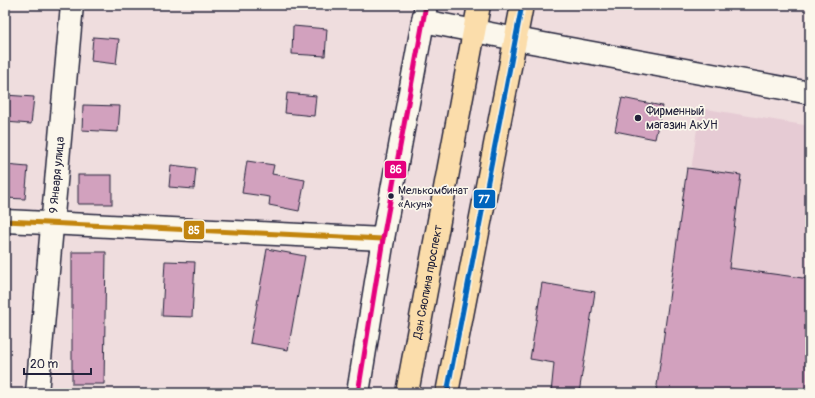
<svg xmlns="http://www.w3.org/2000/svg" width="815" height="398" font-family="Pangolin,sans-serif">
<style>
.built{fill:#e6cbd4}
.building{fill:#d2a1be;stroke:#22223b}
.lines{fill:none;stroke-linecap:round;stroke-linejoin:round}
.street-casing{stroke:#22223b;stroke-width:25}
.primary-casing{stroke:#22223b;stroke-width:25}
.street{stroke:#fbf7ec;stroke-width:22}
.primary{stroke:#fbddab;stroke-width:22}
.bus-1-casing{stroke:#fbf7ec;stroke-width:8}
.bus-2-casing{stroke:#fbf7ec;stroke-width:8}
.bus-3-casing{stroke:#fbf7ec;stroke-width:8}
.bus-1{stroke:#c2850f;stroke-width:5}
.bus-2{stroke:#e5007d;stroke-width:5}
.bus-3{stroke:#0065bd;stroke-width:5}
.poi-dot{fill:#22223b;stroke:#fbf7ec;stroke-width:1.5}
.labels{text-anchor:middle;stroke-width:3.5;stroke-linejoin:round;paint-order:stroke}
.bus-label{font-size:11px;fill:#22223b;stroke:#fbf7ec;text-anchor:start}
.poi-label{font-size:12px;fill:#22223b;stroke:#fbf7ec;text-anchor:start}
.street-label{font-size:12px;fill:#22223b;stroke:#fbf7ec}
.line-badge{stroke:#fbf7ec;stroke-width:1.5}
.badge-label{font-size:11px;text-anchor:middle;font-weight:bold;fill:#fff}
</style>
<rect width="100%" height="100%" fill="#efddde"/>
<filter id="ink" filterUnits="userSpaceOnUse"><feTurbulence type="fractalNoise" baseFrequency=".025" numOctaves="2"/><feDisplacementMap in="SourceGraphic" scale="8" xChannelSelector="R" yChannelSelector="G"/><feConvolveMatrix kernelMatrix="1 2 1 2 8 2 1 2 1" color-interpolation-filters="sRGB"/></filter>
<g filter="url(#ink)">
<path class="built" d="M700 108 810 126V393H659Z"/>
<g class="building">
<path d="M293 26 327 29 325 56 292 54Z"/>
<path d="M93 37 119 39 116 64 91 61Z"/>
<path d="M287 93 316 96 314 116 285 113Z"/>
<path d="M5 95 34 97 31 124 5 122Z"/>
<path d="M622 98 662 106 655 139 615 131Z"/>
<path d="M83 105 120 106 118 132 82 130Z"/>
<path d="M247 161 274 165 272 174 305 180 299 211 269 205 270 197 242 193Z"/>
<path d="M5 165 28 167 25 199 5 198Z"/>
<path d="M171 165 196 168 194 189 169 187Z"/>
<path d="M687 168 741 175 729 268 810 279V393H656Z"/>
<rect x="78" y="175" width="34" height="29"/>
<path d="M267 249 305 256 288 350 250 343Z"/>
<path d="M72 252H106L104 384H72Z"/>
<path d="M165 261 195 262 192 317 162 316Z"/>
<path d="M542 283 595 292 579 393H551L554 363 530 359Z"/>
</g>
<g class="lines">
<g class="street-casing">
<g id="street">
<path d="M423 21 516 39 810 93"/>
<path d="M5 221 383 239"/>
<path id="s1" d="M37 393 72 5"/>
<path d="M358 393 383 239 426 5"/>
</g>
</g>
<g class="primary-casing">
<g id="primary">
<path id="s2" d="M407 393 479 5"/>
<path d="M447 393 522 5"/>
</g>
</g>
<use href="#street" class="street"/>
<use href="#primary" class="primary"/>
<g class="bus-1-casing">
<path id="bus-1" d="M5 221 383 239"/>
</g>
<g class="bus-2-casing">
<path id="bus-2" d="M358 393 383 239 426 5"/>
</g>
<g class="bus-3-casing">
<path id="bus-3" d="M447 393 522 5"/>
</g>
<use href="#bus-1" class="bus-1"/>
<use href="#bus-2" class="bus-2"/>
<use href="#bus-3" class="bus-3"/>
</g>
</g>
<g class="poi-dot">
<circle cx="638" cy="118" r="4"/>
<circle cx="391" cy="196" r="3.5"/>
</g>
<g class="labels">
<g class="bus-label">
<text x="398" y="194">Мелькомбинат<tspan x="398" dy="14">«Акун»</tspan></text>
</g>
<g class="poi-label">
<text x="646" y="115">Фирменный<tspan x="646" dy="14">магазин АкУН</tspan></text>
</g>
<g class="street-label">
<text dy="4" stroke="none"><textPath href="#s1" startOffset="219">9 Января улица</textPath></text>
<text dy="4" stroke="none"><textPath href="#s2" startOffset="113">Дэн Сяопина проспект</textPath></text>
</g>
</g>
<g class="line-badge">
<rect x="384" y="160" width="23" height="19" rx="4" fill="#e5007d"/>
<rect x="473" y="189" width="23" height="20" rx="4" fill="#0065bd"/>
<rect x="183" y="220" width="22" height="20" rx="4" fill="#c2850f"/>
</g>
<g class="badge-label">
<text x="396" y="173">86</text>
<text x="484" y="203">77</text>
<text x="194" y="234">85</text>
</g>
<rect width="815" height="398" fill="none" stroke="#fbf7ec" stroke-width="20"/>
<rect x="10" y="10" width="795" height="378" fill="none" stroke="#22223b" stroke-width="1.5" filter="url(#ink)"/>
<path d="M24 368v6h67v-6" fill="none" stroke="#22223b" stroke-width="2"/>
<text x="30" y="368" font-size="12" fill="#22223b" stroke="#fbf7ec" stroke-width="3" paint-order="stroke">20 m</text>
</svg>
